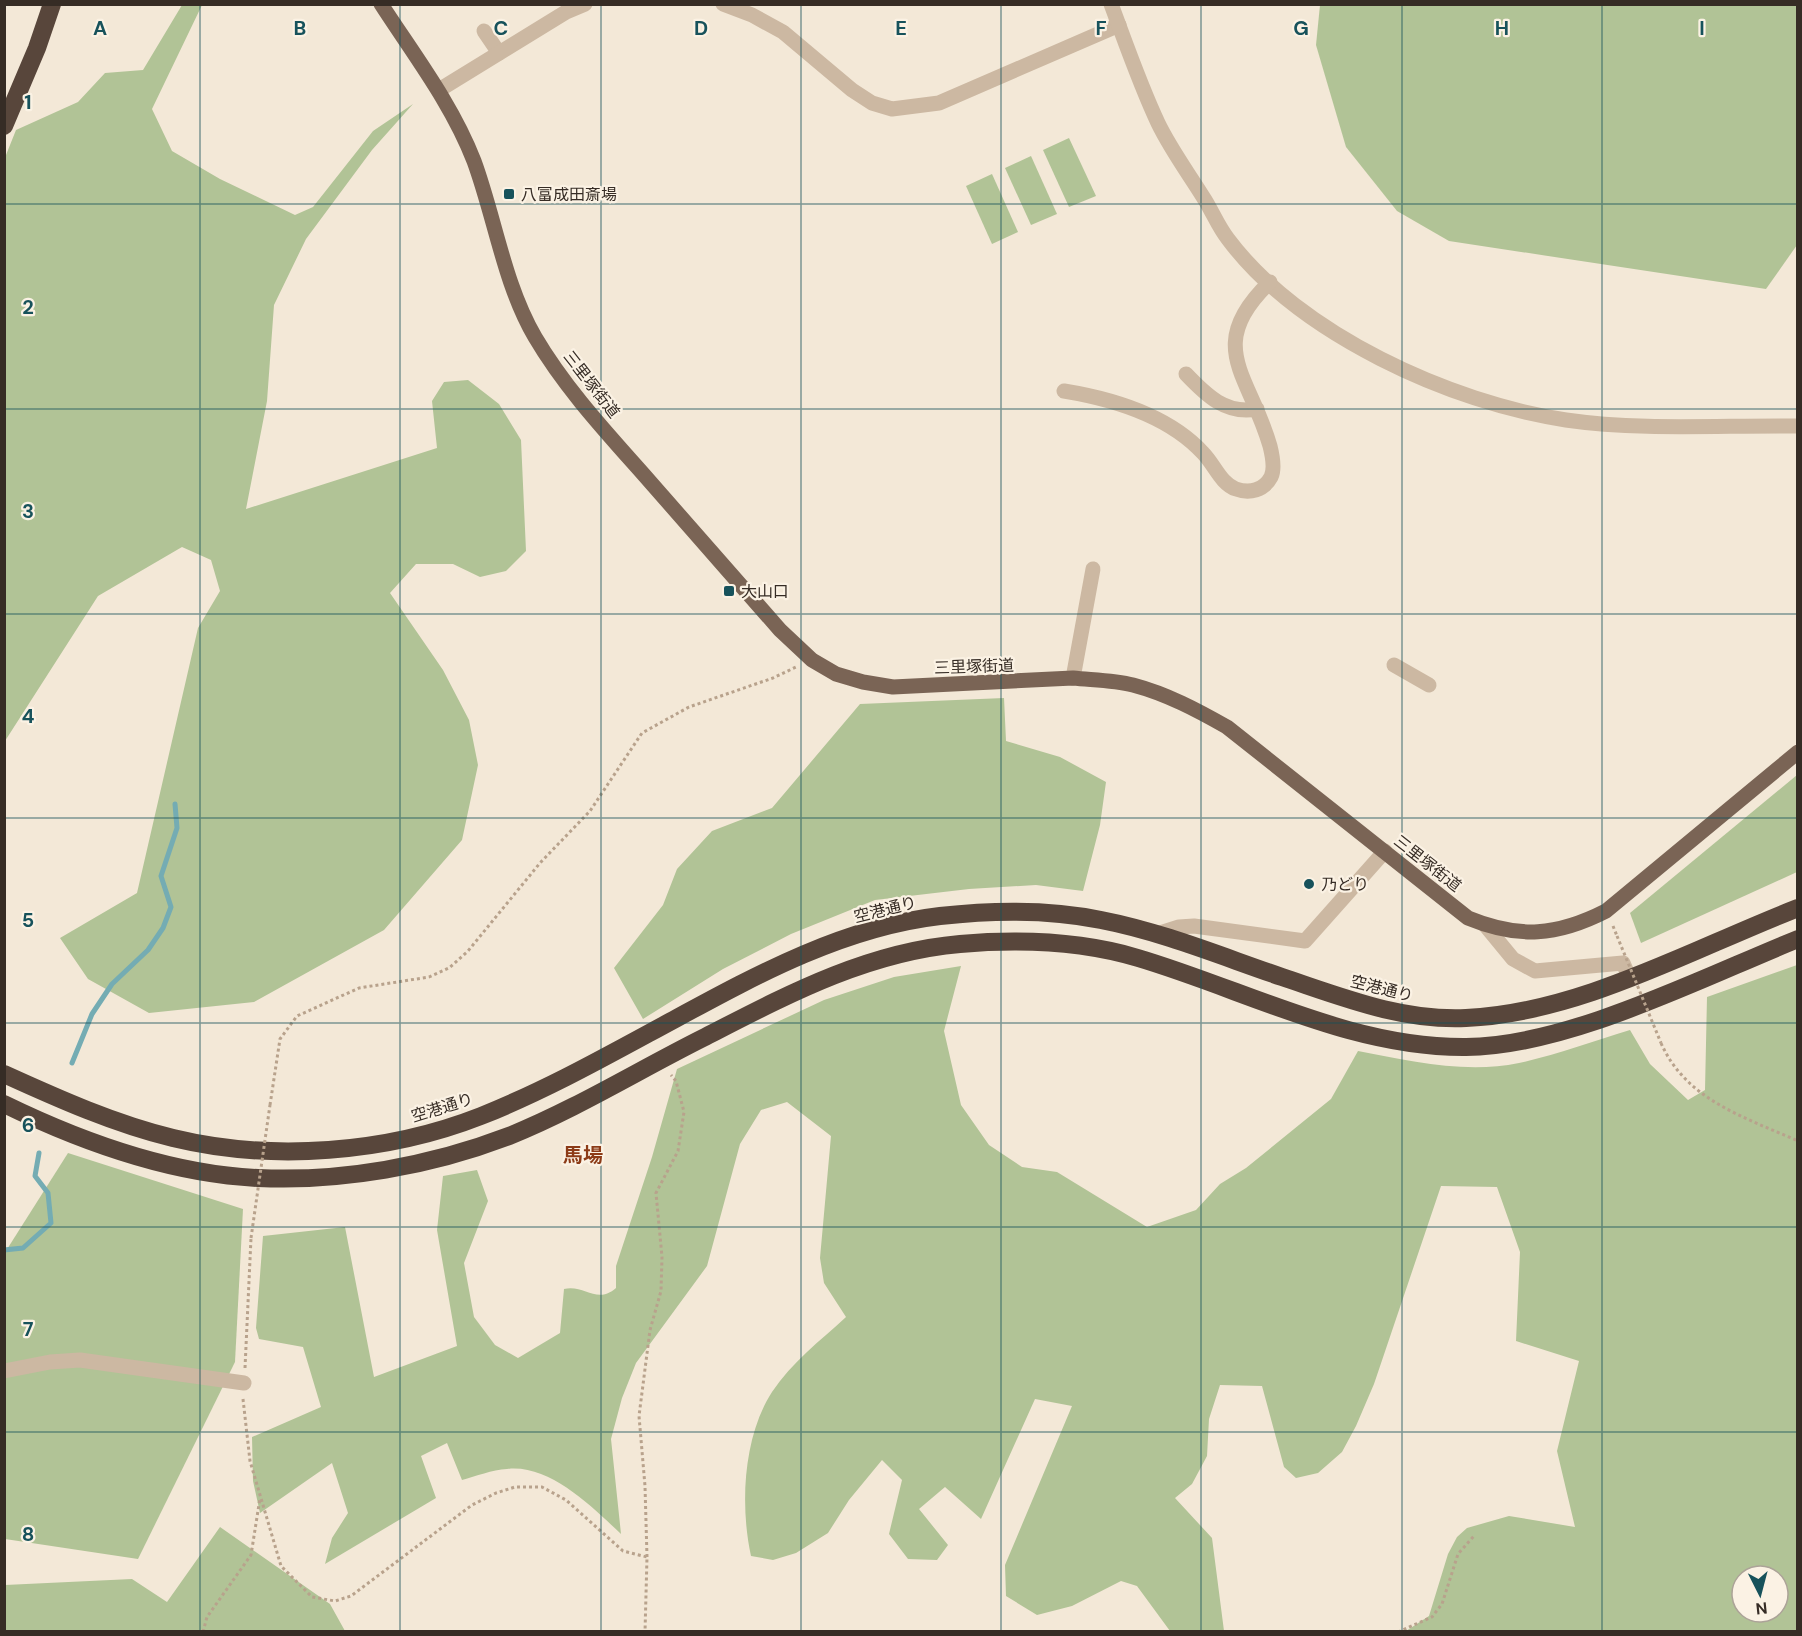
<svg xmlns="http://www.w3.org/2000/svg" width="1802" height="1636" font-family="'DM Sans','Noto Sans JP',sans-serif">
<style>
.green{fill:#b1c396;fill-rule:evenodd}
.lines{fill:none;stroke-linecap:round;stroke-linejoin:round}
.stream{stroke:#74acb3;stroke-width:5}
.path{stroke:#b8a28c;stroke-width:3;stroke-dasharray:3 3;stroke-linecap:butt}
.minor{stroke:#ccb8a2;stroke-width:15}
.major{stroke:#7a6455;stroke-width:15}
.highway{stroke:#58463b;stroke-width:18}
.path-bridge{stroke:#b8a28c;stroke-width:3;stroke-dasharray:3 3;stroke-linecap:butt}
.grid{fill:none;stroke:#17525b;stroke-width:1.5;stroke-opacity:0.55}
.poi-dot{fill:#17525b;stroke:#fbf2e4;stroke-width:2}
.labels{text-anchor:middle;stroke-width:4.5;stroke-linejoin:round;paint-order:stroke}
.poi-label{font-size:16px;fill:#362c25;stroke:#fbf2e4;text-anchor:start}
.street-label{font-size:16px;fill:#362c25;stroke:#fbf2e4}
.quarter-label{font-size:20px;font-weight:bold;fill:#8c3b17;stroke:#fbf2e4}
.grid-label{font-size:20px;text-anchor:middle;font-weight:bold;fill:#17525b;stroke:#fbf2e4;stroke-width:4.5;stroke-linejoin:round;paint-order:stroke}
</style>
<rect width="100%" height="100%" fill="#f3e8d7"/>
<g class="green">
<path d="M182 5H202L152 109 172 151 220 179 295 215 313 207 373 131 413 104 372 150 306 239 274 305 267 401 246 509 437 448 432 401 444 382 468 380 499 404 521 440 526 551 506 571 480 577 453 564H416L390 593 443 670 469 720 478 765 462 840 384 930 254 1002 149 1013 88 979 60 938 137 893 198 628 220 591 211 560 182 547 98 596 5 741 4 160 16 130 78 102 105 73 143 70Z"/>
<path d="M1320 5H1797V245L1766 289 1449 241 1397 211 1346 147 1316 45Z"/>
<path d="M1069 138 1096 196 1069 207 1043 150Z"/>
<path d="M1031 156 1057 214 1031 225 1005 168Z"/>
<path d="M992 174 1018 232 992 244 966 186Z"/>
<path d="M1004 698 1006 741 1060 757 1106 782 1100 825 1083 891 1036 885 969 889 875 900 791 934 723 969 643 1019 614 968 663 905 677 869 712 831 772 808 860 704Z"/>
<path d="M1797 775V872L1641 943 1630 913Z"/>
<path d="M1797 965V1631H1406L1429 1616 1448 1554 1457 1537 1467 1528 1509 1516 1575 1527 1557 1451 1579 1361 1516 1341 1520 1252 1497 1187 1441 1186 1374 1384 1356 1426 1342 1452 1318 1473 1296 1478 1284 1467 1262 1386 1220 1385 1209 1419 1207 1456 1192 1484 1175 1498 1212 1538 1224 1631H1170L1137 1586 1121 1581 1072 1606 1037 1615 1006 1596 1005 1565 1072 1406 1035 1399 981 1519 945 1487 919 1509 948 1545 937 1560 908 1559 889 1534 902 1480 882 1460 849 1500 828 1533 796 1553 773 1560 751 1556C740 1506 743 1437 772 1392 792 1362 820 1341 846 1317L824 1283 820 1258 831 1136 787 1102 761 1110 740 1144 707 1266 636 1363 622 1398 611 1439 621 1534C592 1507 550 1464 507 1469 492 1470 476 1476 462 1480L447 1443 421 1456 436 1498 325 1564 332 1538 348 1513 332 1463 260 1513 253 1481 252 1437 321 1407 303 1347 259 1339 256 1328 263 1236 345 1227 374 1377 457 1346 437 1230 443 1176 477 1170 488 1201 464 1263 474 1317 495 1345 518 1358 560 1333 564 1289C584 1284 597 1305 616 1288V1266L652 1157 677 1069 824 1000 894 977 961 966 944 1031 961 1105 989 1145 1022 1167 1057 1172 1147 1227 1196 1210 1220 1184 1246 1168 1331 1099 1358 1051C1409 1061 1466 1074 1519 1063 1556 1055 1594 1041 1630 1030L1650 1064 1688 1100 1705 1090 1707 997ZM1742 1576H1778V1612H1742Z"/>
<path d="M68 1153 243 1209 235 1362 138 1559 5 1539 4 1254Z"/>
<path d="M220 1527 330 1604 345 1631H5V1585L132 1579 167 1602Z"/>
</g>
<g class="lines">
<g class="stream">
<path d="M72 1063 92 1014 112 984 148 950 163 928 171 907 161 876 177 828 175 804"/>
<path d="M4 1250 23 1248 51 1223 48 1193 35 1176 39 1153"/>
</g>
<g class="path">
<path d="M1613 926 1617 936"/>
<path d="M1661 1043C1686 1100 1744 1117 1798 1141"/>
<path d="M270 1105 280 1039 297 1016 359 988 429 977 449 968 468 951 540 863 590 811 642 733 689 707 773 678 796 667"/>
<path d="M245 1368 251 1238"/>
<path d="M243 1399 250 1461 281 1566 312 1597 335 1601 351 1596 472 1505 496 1493 515 1487H542L566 1500 623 1551 647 1557 645 1632"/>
<path d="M647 1557 645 1486 639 1416 650 1330 661 1291 662 1257 656 1193 678 1151 684 1112 676 1081 671 1075"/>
<path d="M203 1632 207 1617 251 1555 260 1498"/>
<path d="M1398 1632 1432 1617 1442 1604 1458 1554 1474 1536"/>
</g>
<g class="minor">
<path d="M723 4 752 15 783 32 852 90 872 103 892 109 939 103 1119 25"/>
<path d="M1111 4C1126 44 1140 85 1158 123 1171 150 1189 174 1205 200 1213 213 1219 228 1228 239 1299 334 1451 403 1566 420 1642 431 1721 425 1798 426"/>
<path d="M484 31 499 53"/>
<path d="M439 90 566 12 585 4"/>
<path d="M1186 374C1206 395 1226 415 1257 409"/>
<path d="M1064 391C1113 399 1168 415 1203 453 1214 464 1221 484 1236 489 1250 494 1264 490 1271 477 1275 469 1272 454 1270 446 1250 375 1203 346 1270 282"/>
<path d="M1394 665 1429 685"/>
<path d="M1073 678 1093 569"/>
<path d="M1485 925 1513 959 1535 971 1623 963 1629 977"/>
<path d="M1157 934 1179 927 1194 926 1305 941 1385 851"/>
<path d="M4 1371 50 1362 80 1360 244 1383"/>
</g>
<path class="major" d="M381 4C414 55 452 104 474 161 495 218 504 284 535 337 565 388 606 432 645 476 690 528 735 579 780 630L812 660 836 674 863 682 893 687 1073 678C1092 680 1114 680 1133 685 1167 694 1197 710 1227 727L1468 918C1519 939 1557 936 1606 911L1798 752"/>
<g class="highway">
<path d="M4 126 37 48 52 4"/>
<path d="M4 1074C59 1099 115 1124 173 1138 272 1162 387 1153 481 1116 549 1089 612 1053 677 1018 760 973 845 927 940 916 994 910 1048 909 1101 920 1163 932 1223 957 1282 977 1342 997 1401 1021 1466 1018 1580 1013 1692 949 1798 908"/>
<path d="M4 1104C82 1142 171 1174 258 1178 341 1182 431 1166 509 1136 576 1109 639 1070 703 1038 785 996 866 952 960 944 1019 939 1081 941 1138 958 1246 990 1351 1048 1466 1047 1569 1046 1701 978 1798 939"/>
</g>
<g class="path-bridge">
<path d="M1617 936 1661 1043"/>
<path d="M251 1238 270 1105"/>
</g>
</g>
<path class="grid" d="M200 4V1632M400 4V1632M601 4V1632M801 4V1632M1001 4V1632M1201 4V1632M1402 4V1632M1602 4V1632M4 204H1798M4 409H1798M4 614H1798M4 818H1798M4 1023H1798M4 1227H1798M4 1432H1798"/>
<g class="poi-dot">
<rect x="503" y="188" width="12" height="12" rx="3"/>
<rect x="723" y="585" width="12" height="12" rx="3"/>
<circle cx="1309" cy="884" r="6"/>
</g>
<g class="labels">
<g class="poi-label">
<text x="521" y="200">八富成田斎場</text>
<text x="741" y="597">大山口</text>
<text x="1321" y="890">乃どり</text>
</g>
<g class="street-label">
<text transform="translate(592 384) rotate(52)" y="6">三里塚街道</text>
<text transform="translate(974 666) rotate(-2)" y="6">三里塚街道</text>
<text transform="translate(1428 863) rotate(38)" y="6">三里塚街道</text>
<text transform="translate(885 909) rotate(-14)" y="6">空港通り</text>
<text transform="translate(1382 988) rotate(14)" y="6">空港通り</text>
<text transform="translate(442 1107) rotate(-17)" y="6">空港通り</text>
</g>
<g class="quarter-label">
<text x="583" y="1162">馬場</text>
</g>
</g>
<g class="grid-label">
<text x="100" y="35">A</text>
<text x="300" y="35">B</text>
<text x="501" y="35">C</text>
<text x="701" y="35">D</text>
<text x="901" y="35">E</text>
<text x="1101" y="35">F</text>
<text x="1301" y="35">G</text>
<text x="1502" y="35">H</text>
<text x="1702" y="35">I</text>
<text x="28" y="109">1</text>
<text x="28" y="314">2</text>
<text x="28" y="518">3</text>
<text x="28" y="723">4</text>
<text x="28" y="927">5</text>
<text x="28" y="1132">6</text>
<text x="28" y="1336">7</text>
<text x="28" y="1541">8</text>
</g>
<rect width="1802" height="1636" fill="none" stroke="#362c25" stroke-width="12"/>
<g transform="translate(1760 1594) rotate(174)"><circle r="28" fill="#fbf2e4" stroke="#aca398" stroke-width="1.5"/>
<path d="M0-4.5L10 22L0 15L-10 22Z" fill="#17525b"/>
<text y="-9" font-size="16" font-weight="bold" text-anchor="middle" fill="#362c25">N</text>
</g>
</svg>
